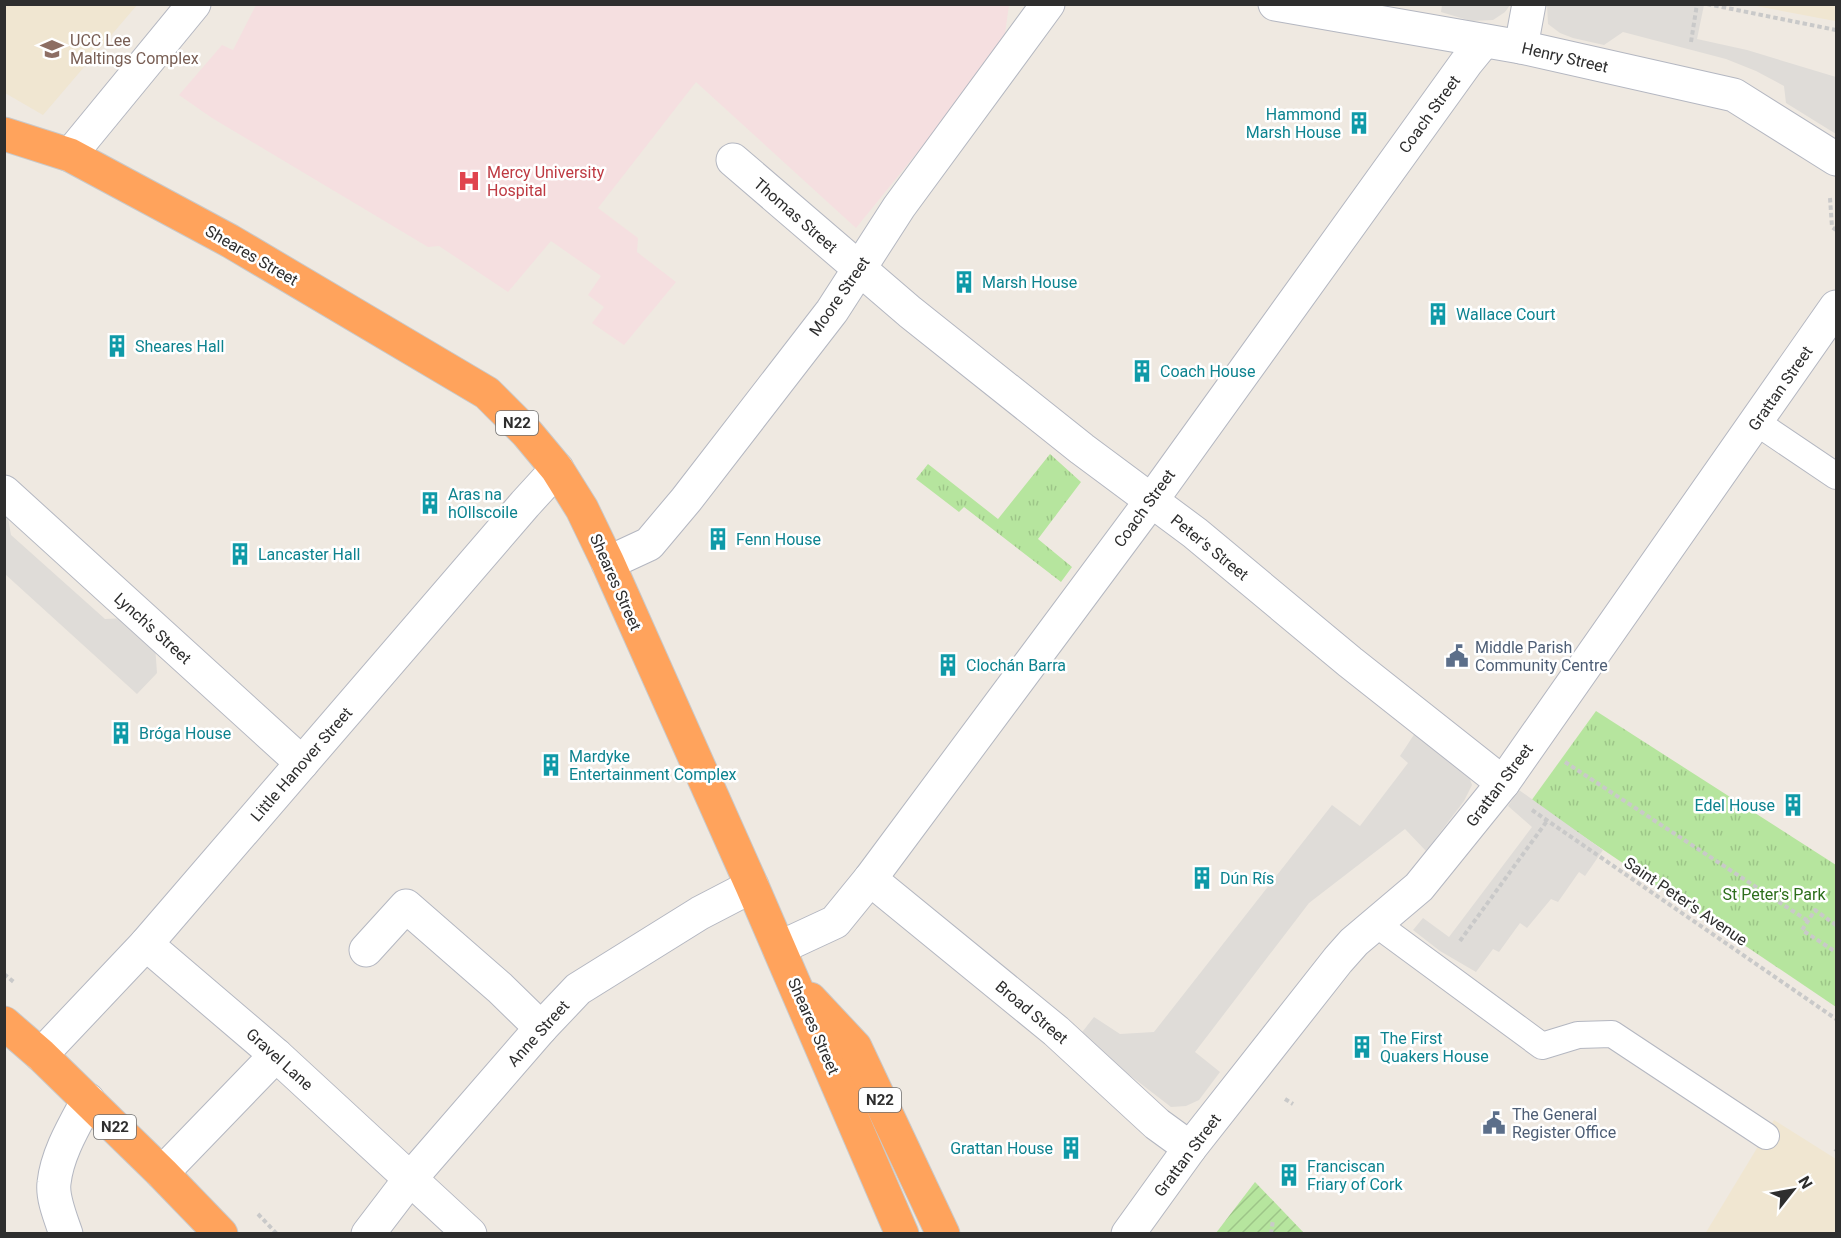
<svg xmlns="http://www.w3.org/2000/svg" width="1841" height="1238" font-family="Roboto,sans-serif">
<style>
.education{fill:#f0e6d1}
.medical{fill:#f5dfe0}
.grass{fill:url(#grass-tufts)}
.garden{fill:url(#garden-furrows)}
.plaza{fill:#dfdcd8}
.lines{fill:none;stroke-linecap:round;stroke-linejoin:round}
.lane-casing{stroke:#b4b7c1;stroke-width:28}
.street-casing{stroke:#b4b7c1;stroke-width:35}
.secondary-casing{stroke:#b4b7c1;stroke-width:35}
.highway-casing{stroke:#c9c9c9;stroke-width:35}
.path{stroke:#c9c9c9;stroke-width:4;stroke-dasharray:4.5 3;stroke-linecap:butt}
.lane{stroke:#fff;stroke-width:26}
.street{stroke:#fff;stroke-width:33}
.secondary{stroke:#fff;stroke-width:33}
.highway{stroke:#ffa35c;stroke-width:33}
.labels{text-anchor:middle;stroke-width:5;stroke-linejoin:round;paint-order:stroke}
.shield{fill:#fff;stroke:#6d6d6d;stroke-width:1.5}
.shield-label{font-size:15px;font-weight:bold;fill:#2e2e2e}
.education-label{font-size:16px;fill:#785e54;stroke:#fff;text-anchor:start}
.street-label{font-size:16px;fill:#2e2e2e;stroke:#fff}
.culture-label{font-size:16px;fill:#0d838f;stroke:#fff;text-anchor:start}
.health-label{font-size:16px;fill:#be3a42;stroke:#fff;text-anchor:start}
.service-label{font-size:16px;fill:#4e5e75;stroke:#fff;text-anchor:start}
.park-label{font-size:16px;fill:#2c6e1b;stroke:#fff}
</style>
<defs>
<pattern id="grass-tufts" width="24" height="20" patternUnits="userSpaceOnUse" patternTransform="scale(1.5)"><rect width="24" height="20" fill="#b6e59e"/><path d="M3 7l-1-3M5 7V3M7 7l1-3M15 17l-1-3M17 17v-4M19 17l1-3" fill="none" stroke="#9dc588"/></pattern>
<pattern id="garden-furrows" width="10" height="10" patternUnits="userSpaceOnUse" patternTransform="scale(1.5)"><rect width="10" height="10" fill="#b6e59e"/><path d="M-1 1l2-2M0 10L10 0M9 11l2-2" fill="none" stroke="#9dc588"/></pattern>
</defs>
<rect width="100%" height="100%" fill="#efe9e1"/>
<g class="education">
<path d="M5 4H137V5L43 115 5 93Z"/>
<path d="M1751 5H1836V18L1835 21Z"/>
<path d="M1774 1120 1836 1159V1233L1705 1234Z"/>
</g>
<path class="medical" d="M256 5H1009L1003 47 856 228 696 82 598 208 638 238 637 252 676 282 624 345 592 323 604 307 588 295 601 276 551 241 508 292 439 246 428 247 212 118 179 95 222 45 233 50Z"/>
<g class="grass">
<path d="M1050 454 1081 482 1038 539 1072 567 1061 582 964 507 959 512 916 479 928 464 998 519Z"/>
<path d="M1596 711 1836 865V1007L1531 801Z"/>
</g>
<path class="garden" d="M1255 1182 1304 1233H1216Z"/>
<g class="plaza">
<path d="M1547 4 1704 5 1697 39 1747 50 1836 77V134L1786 103 1784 86 1756 71 1726 59 1623 32 1604 45 1573 38 1560 33 1548 24Z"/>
<path d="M1442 5V4L1510 5 1505 12 1493 20 1471 21 1441 12Z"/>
<path d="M4 511 7 513 11 535 105 619 126 618 155 645 157 673 137 694 5 574Z"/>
<path d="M1417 730 1467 771 1472 785 1464 801 1426 851 1405 829 1309 903 1195 1052 1220 1072 1199 1100 1186 1106 1171 1107 1079 1036 1094 1017 1120 1034 1154 1032 1332 805 1360 826 1408 763 1400 756Z"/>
<path d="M1519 790 1603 850 1585 876 1579 872 1558 902 1551 899 1527 928 1520 923 1499 952 1493 949 1476 972 1440 951 1413 930 1423 918 1449 937 1532 827 1508 806Z"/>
</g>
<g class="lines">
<g class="lane-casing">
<g id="lane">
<path d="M1756 422 1836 476"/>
<path d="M1375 923 1542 1046 1578 1035 1612 1034 1766 1136"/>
</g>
</g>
<g class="street-casing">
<g id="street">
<path d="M1521 47 1529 4"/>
<path d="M733 160 910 312 1082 449 1195 533 1350 662 1503 783"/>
<path d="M4 492 302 763"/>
<path d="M608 563 649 544 686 500 832 311 899 207 1048 4"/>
<path d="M870 879 1056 1031 1157 1124 1190 1148"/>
<path d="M146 944 276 1055 470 1234"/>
<path d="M779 948 835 922 870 879 1151 501 1466 63 1484 41"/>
<path d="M366 950 406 906 500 988 541 1028"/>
<path d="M41 1055 146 944 525 504 557 469"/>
<path d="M162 1173 276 1055"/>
<path d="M66 1234C61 1219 52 1198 54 1183 57 1154 74 1126 88 1100"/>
<path d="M368 1234 410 1179 541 1028 578 989 700 913 752 886"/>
</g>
</g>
<g class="secondary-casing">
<g id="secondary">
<path d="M1275 4 1521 47 1734 95 1836 159"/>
<path d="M70 155 194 4"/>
<path d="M1128 1234 1190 1148 1338 960 1354 942 1419 887 1503 783 1836 307"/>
</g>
</g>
<g class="highway-casing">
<g id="highway">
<path d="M4 134 70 155 230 241 487 393 527 433 557 469 582 509 608 563 752 886 902 1234"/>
<path d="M810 999 855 1047 943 1234"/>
<path d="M4 1023 41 1055 162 1173 221 1234"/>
</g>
</g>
<g class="path">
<path d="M1707 4 1836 30"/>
<path d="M1691 42 1697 4"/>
<path d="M1830 198 1832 227 1836 230"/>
<path d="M1565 762 1808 921"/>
<path d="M1532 810 1836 1019"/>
<path d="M1836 925 1815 910 1802 930 1836 952"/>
<path d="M1460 941 1547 821"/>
<path d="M4 974 15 983"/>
<path d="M1285 1099 1293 1104"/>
<path d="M1835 1149 1836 1150"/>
<path d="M258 1214 277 1234"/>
<path d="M1271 1234 1273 1220"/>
</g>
<use href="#lane" class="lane"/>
<use href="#street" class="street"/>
<use href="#secondary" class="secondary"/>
<use href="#highway" class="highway"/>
</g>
<defs>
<g id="university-bare" transform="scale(1.8)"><path d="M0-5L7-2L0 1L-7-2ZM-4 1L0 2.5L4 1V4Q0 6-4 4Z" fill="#8d6e63" stroke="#fff" stroke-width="2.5" paint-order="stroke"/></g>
<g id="building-bare" transform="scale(1.8)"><path d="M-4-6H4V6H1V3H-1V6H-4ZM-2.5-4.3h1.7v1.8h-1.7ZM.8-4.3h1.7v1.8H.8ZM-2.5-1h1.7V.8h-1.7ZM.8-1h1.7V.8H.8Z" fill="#0f9aa8" stroke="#fff" stroke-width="2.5" paint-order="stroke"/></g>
<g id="hospital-bare" transform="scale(1.8)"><path d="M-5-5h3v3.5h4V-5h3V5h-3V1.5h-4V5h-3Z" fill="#e0444e" stroke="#fff" stroke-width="2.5" paint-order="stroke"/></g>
<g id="civic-bare" transform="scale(1.8)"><path d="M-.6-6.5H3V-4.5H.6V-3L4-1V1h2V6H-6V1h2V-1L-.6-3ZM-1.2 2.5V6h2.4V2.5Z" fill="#5c6f8a" stroke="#fff" stroke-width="2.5" paint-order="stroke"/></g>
</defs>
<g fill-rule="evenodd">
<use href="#university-bare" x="52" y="49"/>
<use href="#building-bare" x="1359" y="123"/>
<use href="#hospital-bare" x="469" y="181"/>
<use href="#building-bare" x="964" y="282"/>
<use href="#building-bare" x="1438" y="314"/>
<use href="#building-bare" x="117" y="346"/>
<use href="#building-bare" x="1142" y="371"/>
<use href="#building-bare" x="430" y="503"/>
<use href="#building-bare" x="718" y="539"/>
<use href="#building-bare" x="240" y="554"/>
<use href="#civic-bare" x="1457" y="656"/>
<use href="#building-bare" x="948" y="665"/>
<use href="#building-bare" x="121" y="733"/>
<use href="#building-bare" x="551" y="765"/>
<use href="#building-bare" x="1793" y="805"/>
<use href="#building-bare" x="1202" y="878"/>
<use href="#building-bare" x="1362" y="1047"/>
<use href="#civic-bare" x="1494" y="1123"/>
<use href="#building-bare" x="1071" y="1148"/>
<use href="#building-bare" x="1289" y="1175"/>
</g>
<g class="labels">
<g class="shield">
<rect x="496" y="411" width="42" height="24" rx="4.5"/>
<rect x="859" y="1088" width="42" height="24" rx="4.5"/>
<rect x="94" y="1115" width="42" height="24" rx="4.5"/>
</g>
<g class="shield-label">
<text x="517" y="428">N22</text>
<text x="880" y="1105">N22</text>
<text x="115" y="1132">N22</text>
</g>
<g class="education-label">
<text x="70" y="46">UCC Lee<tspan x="70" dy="18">Maltings Complex</tspan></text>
</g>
<g class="street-label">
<text transform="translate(1565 57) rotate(13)" y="6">Henry Street</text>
<text transform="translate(1429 114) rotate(-54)" y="6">Coach Street</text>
<text transform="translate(796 215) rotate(41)" y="6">Thomas Street</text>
<text transform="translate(252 255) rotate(30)" y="6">Sheares Street</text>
<text transform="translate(839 296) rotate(-55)" y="6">Moore Street</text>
<text transform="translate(1780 388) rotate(-55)" y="6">Grattan Street</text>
<text transform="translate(1144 508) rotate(-54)" y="6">Coach Street</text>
<text transform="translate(1210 547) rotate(39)" y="6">Peter's Street</text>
<text transform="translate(616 582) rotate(66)" y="6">Sheares Street</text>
<text transform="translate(153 628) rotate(42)" y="6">Lynch's Street</text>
<text transform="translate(301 764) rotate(-49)" y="6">Little Hanover Street</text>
<text transform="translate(1499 785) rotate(-53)" y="6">Grattan Street</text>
<text transform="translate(1686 901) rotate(34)" y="6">Saint Peter's Avenue</text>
<text transform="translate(1032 1012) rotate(40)" y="6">Broad Street</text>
<text transform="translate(814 1026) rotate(66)" y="6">Sheares Street</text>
<text transform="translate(538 1033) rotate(-48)" y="6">Anne Street</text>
<text transform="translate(280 1059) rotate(42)" y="6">Gravel Lane</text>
<text transform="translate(1187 1155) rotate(-53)" y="6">Grattan Street</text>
</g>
<g class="culture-label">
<text x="1341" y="120" text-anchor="end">Hammond<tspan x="1341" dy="18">Marsh House</tspan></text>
<text x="982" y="288">Marsh House</text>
<text x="1456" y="320">Wallace Court</text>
<text x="135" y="352">Sheares Hall</text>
<text x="1160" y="377">Coach House</text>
<text x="448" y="500">Aras na<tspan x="448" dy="18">hOllscoile</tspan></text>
<text x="736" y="545">Fenn House</text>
<text x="258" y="560">Lancaster Hall</text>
<text x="966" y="671">Clochán Barra</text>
<text x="139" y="739">Bróga House</text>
<text x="569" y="762">Mardyke<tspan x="569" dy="18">Entertainment Complex</tspan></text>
<text x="1775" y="811" text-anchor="end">Edel House</text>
<text x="1220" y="884">Dún Rís</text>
<text x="1380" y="1044">The First<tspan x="1380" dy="18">Quakers House</tspan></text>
<text x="1053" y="1154" text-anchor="end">Grattan House</text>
<text x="1307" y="1172">Franciscan<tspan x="1307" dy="18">Friary of Cork</tspan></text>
</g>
<g class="health-label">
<text x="487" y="178">Mercy University<tspan x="487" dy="18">Hospital</tspan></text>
</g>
<g class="service-label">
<text x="1475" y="653">Middle Parish<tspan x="1475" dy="18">Community Centre</tspan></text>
<text x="1512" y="1120">The General<tspan x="1512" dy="18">Register Office</tspan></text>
</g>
<g class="park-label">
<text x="1774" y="900">St Peter's Park</text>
</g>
</g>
<rect width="1841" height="1238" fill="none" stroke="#2e2e2e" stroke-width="12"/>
<g transform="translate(1793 1190) rotate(59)" stroke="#ffffff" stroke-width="4.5" paint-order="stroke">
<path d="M0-4.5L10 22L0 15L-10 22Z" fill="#2e2e2e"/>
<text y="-9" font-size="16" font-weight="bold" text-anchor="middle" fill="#2e2e2e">N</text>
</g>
</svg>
